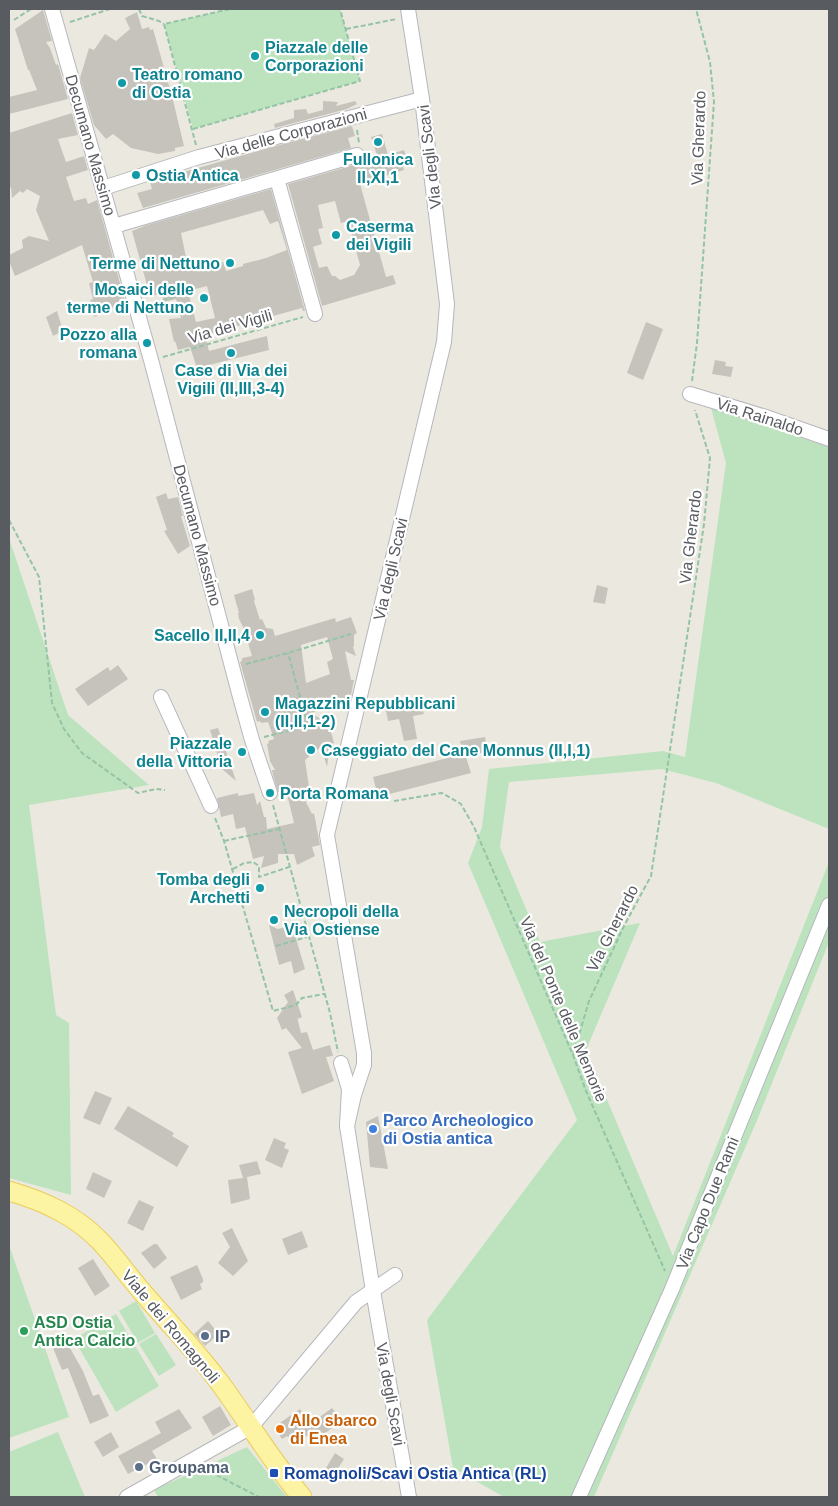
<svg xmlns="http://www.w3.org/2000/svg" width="838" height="1506" font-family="Arial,sans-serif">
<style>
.green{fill:#bce3be}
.building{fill:#c6c3bd;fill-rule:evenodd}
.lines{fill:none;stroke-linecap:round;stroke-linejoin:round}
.minor-casing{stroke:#b5b7bc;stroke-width:16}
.major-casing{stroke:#eccb57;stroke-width:21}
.path{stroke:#95c3a5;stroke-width:2;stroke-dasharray:5 2.5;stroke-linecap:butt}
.minor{stroke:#fff;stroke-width:14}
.major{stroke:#fcf3a3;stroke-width:19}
.culture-dot{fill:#0f9aa8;stroke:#fff;stroke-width:2}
.shop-dot{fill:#3f7fe0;stroke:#fff;stroke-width:2}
.leisure-dot{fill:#2e9e5b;stroke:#fff;stroke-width:2}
.service-dot{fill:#5c6f8a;stroke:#fff;stroke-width:2}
.food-dot{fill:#e8710a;stroke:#fff;stroke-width:2}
.transit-dot{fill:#1a4fb4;stroke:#fff;stroke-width:2}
.labels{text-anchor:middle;stroke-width:4.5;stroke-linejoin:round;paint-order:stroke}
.culture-label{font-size:16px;font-weight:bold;fill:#0d838f;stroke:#fff;text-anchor:start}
.street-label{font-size:16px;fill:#585b60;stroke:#fff}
.shop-label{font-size:16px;font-weight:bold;fill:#366cbe;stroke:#fff;text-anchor:start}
.leisure-label{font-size:16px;font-weight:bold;fill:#27864d;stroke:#fff;text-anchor:start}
.service-label{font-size:16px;font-weight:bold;fill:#4e5e75;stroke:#fff;text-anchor:start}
.food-label{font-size:16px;font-weight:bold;fill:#c56008;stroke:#fff;text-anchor:start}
.transit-label{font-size:16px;font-weight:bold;fill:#164399;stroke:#fff;text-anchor:start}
</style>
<rect width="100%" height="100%" fill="#ebe9df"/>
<g class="green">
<path d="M230 9H340L360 81 193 129 164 24Z"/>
<path d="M711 408 829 447V829L716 783 662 769 509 782 500 847 540 942 640 923 586 1050 673 1256 829 862V942L758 1118 594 1497H504L453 1468 427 1320 577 1120 468 863 482 827 489 769 663 751 685 757 726 463Z"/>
<path d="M9 538 68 715 149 785 29 805 56 1015 69 1023 71 1195 9 1178Z"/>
<path d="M9 1245 69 1417 9 1438Z"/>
<path d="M136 1301 155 1333 138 1343 119 1311Z"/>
<path d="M116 1314 159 1386 116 1412 74 1339Z"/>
<path d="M156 1334 176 1365 159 1376 139 1344Z"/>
<path d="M58 1432 85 1497H9V1452Z"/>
<path d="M247 1447 287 1497H158L154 1490Z"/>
</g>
<g class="building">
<path d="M43 10 52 41 46 42 50 48 56 65 58 64 68 99 9 114V97L37 90 29 70H28L15 29Z"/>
<path d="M137 12 142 29 149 27 150 30 153 29 172 96 184 146 175 148V151L158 154 131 148 113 134 106 139 94 125 80 78 89 48 94 50 105 34 116 41 130 29 125 18Z"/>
<path d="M323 101 338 102 336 106 355 101 357 104 347 109 275 128 274 124 294 118V110L306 109 308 114 323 110Z"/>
<path d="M72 113 78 135 58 139 66 162 84 156 88 170 66 177 74 201 86 198 88 204 97 200 125 301 94 317 90 300 93 299 89 283 93 282 82 245 15 276 9 261V255L23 248 22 240 29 236 49 241 36 210 40 196 27 189 23 193 20 191 12 198 11 187 9 188V133Z"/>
<path d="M352 126 355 136 348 138 351 148 143 208 137 193 152 189 150 182 152 181 268 148Z"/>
<path d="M382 134 388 155 404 150 409 165 403 167 404 170 360 184 386 277 393 275 396 284 322 306 288 184 378 158 371 137ZM335 201 341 223 348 221 360 265 354 275 340 280 335 276H332L327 266 319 268 313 247 322 244 318 229 323 228 318 205Z"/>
<path d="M271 189 305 311H303L302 308 205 335 209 351 267 336 269 350 197 368 190 347 178 350 175 341 174 342 169 319 181 318 176 299 164 302 162 294 150 296 132 231 147 225ZM263 210 270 224 278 221 287 250 266 258 243 264V266L226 271 223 262 194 271 187 262 181 233ZM207 286 215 318 196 322 188 291Z"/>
<path d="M57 311 63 331 53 336 46 317Z"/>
<path d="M646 322 663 329 643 380 627 373Z"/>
<path d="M715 360 726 362 725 366 733 367 731 377 712 374Z"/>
<path d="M166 493 168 499 178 497 183 516H181L190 546 178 554 164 531 167 530 156 497Z"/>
<path d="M597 585 608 588 605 604 593 602Z"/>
<path d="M252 589 255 600 254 601 260 620 262 619 266 628 273 629 275 636 335 618 336 622 351 617 357 633 354 635V646L353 647 356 656 345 651 351 680H354L350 700 311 713 329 724 334 743 330 745 327 767 321 747 305 760 309 787 308 788V790L301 792 312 814 314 813 320 845 312 847 315 856 297 865 294 854H278V863L261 868 264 856 253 859 245 827 236 829 233 814 221 817 217 798 238 793V796L254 793 257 805 260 801 264 817H266L267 829 294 823 286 790 278 792 273 775 272 770H275L270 761 267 744 269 743 268 741 274 739 268 722 262 723 259 721 257 722 240 662 242 661V658L252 656 245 633H246L239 619 238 613H239L234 595ZM327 637 333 659 327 662 330 674 306 683 301 645Z"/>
<path d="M118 665 128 679 88 706 75 689 108 667 110 671Z"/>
<path d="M424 697 426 706 422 707 424 714 413 716 417 739 404 741 399 719 388 721 385 706Z"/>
<path d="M218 728 236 781 222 769 210 730Z"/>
<path d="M485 737 488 751 466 757 471 773 378 797 373 777 463 754 460 741Z"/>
<path d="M269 925 278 929 292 925 305 969 294 974 291 961 279 965Z"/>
<path d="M293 990 302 1017 298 1019 297 1017 301 1033 307 1032 313 1050 330 1045 333 1056 326 1057 334 1081 302 1094 288 1052 302 1048 286 1028 282 1030 277 1018 288 1002 284 995Z"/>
<path d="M95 1091 112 1098 100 1125 83 1118Z"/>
<path d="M128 1106 174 1133 172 1136 189 1146 177 1167 114 1129Z"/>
<path d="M378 1116 388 1169 370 1167 366 1122Z"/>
<path d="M274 1138 286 1143 284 1148 289 1150 282 1168 265 1160Z"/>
<path d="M257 1161 261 1174 243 1178 247 1177 250 1199 231 1204 228 1180 243 1178 239 1165Z"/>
<path d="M93 1172 112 1181 104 1198 86 1189Z"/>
<path d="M139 1200 154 1207 143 1231 127 1223Z"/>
<path d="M232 1228 248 1261 233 1276 218 1263 230 1247 222 1233Z"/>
<path d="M302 1231 308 1247 288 1255 282 1239Z"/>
<path d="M154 1244H157L167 1258 154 1269 141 1253Z"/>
<path d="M93 1259 110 1286 95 1296 78 1268Z"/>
<path d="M197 1265 203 1279V1282L200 1284 202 1289 181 1300 170 1277Z"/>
<path d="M208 1321 219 1334 205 1346 194 1334Z"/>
<path d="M66 1341 83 1371 93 1396 99 1394 109 1416 90 1424 68 1368 62 1370 53 1348Z"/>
<path d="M220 1406 231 1425 213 1436 202 1417Z"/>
<path d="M332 1408 342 1421 318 1438 312 1433 293 1445 287 1436 282 1439 274 1427 300 1409 310 1424Z"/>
<path d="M179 1409 192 1428 152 1451 157 1459 128 1474 118 1456 161 1433 155 1422Z"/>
<path d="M111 1432 119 1447 103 1457 94 1442Z"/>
<path d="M335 1453 344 1459 332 1478 323 1473Z"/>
</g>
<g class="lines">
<g class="minor-casing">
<g id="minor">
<path d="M52 9 151 360 240 697 252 740 270 793"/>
<path d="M277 179 315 314"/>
<path d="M103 188 199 157 422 99"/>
<path d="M114 226 357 155"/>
<path d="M690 394 769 418 829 439"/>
<path d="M161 697 211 806"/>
<path d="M341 1063 349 1089 347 1126 373 1291 409 1497"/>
<path d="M347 1126 354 1095 364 1065V1053L327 835 444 342 447 304 422 99 408 9"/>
<path d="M127 1497 251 1427 356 1302 395 1275"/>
<path d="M579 1497 672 1289 829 905"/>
</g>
</g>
<g class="major-casing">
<path id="major" d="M9 1191C43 1201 75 1215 100 1241 116 1258 129 1277 144 1294 169 1323 197 1352 220 1383 248 1421 272 1462 302 1497"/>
</g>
<g class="path">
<path d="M139 9 142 16 159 21 164 24"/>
<path d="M14 20 31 9"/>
<path d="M70 22 110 9"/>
<path d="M346 29 397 19"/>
<path d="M193 129 360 81 340 9"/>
<path d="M357 130 359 143"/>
<path d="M196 145 164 24 230 9"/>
<path d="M148 305 177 296 184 297"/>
<path d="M163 357 303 317"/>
<path d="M692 381 697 343 714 102 710 62 696 9"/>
<path d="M9 520 39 577 52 703 64 729 82 753 138 793 156 789 165 790"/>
<path d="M246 664 288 653 351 634"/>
<path d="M264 737 308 726 288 653"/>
<path d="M394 801 442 793 461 804 474 827 573 1055 586 1091 665 1271"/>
<path d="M273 805 330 1013 338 1052"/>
<path d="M215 818 224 841 273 1011 296 1005 302 998 324 994"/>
<path d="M224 841 279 829"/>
<path d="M233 869 244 863 253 862 259 866V877L289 867"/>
<path d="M276 946 307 937"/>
<path d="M573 1055 589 1001 624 926 651 876 704 524 710 458 695 410"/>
<path d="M203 1468 259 1497"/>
</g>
<use href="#minor" class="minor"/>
<use href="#major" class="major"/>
</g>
<g class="culture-dot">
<circle cx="255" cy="56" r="5"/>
<circle cx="122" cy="83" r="5"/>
<circle cx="378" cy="142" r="5"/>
<circle cx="136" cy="175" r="5"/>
<circle cx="336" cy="235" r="5"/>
<circle cx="230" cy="263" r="5"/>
<circle cx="204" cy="298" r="5"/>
<circle cx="147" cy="343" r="5"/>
<circle cx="231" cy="353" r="5"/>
<circle cx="260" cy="635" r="5"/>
<circle cx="265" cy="712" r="5"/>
<circle cx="311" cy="750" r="5"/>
<circle cx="242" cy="752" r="5"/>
<circle cx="270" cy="793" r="5"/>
<circle cx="260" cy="888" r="5"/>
<circle cx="274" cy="920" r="5"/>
</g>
<circle class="shop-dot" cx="373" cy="1129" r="5"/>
<circle class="leisure-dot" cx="24" cy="1331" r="5"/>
<g class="service-dot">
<circle cx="205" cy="1336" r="5"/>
<circle cx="139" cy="1467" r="5"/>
</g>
<circle class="food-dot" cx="280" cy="1429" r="5"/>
<rect class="transit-dot" x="269" y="1468" width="10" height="10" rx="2.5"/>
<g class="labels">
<g class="culture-label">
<text x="265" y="53">Piazzale delle<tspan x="265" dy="18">Corporazioni</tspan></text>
<text x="132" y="80">Teatro romano<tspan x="132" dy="18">di Ostia</tspan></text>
<text x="378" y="165" text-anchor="middle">Fullonica<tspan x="378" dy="18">II,XI,1</tspan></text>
<text x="146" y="181">Ostia Antica</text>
<text x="346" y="232">Caserma<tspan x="346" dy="18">dei Vigili</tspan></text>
<text x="220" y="269" text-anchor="end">Terme di Nettuno</text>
<text x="194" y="295" text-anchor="end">Mosaici delle<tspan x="194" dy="18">terme di Nettuno</tspan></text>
<text x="137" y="340" text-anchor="end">Pozzo alla<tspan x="137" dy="18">romana</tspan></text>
<text x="231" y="376" text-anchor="middle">Case di Via dei<tspan x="231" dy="18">Vigili (II,III,3-4)</tspan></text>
<text x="250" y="641" text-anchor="end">Sacello II,II,4</text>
<text x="275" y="709">Magazzini Repubblicani<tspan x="275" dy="18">(II,II,1-2)</tspan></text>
<text x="232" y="749" text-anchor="end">Piazzale<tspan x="232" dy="18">della Vittoria</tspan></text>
<text x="321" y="756">Caseggiato del Cane Monnus (II,I,1)</text>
<text x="280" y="799">Porta Romana</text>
<text x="250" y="885" text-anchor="end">Tomba degli<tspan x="250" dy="18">Archetti</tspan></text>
<text x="284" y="917">Necropoli della<tspan x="284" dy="18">Via Ostiense</tspan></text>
</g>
<g class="street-label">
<text transform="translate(291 133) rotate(-15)" y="6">Via delle Corporazioni</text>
<text transform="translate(698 138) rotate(-88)" y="6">Via Gherardo</text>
<text transform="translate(91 145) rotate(74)" y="6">Decumano Massimo</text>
<text transform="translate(429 157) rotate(-97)" y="6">Via degli Scavi</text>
<text transform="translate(230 326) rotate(-16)" y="6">Via dei Vigili</text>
<text transform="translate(760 416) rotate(18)" y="6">Via Rainaldo</text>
<text transform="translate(198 535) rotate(75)" y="6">Decumano Massimo</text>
<text transform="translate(690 537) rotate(-83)" y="6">Via Gherardo</text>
<text transform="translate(390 569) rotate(-77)" y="6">Via degli Scavi</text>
<text transform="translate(612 928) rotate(-63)" y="6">Via Gherardo</text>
<text transform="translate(564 1009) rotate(67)" y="6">Via del Ponte delle Memorie</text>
<text transform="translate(707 1203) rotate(-68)" y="6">Via Capo Due Rami</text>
<text transform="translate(171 1326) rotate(50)" y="6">Viale dei Romagnoli</text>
<text transform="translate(391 1394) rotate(80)" y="6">Via degli Scavi</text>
</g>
<g class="shop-label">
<text x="383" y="1126">Parco Archeologico<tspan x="383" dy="18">di Ostia antica</tspan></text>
</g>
<g class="leisure-label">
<text x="34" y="1328">ASD Ostia<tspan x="34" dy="18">Antica Calcio</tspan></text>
</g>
<g class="service-label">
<text x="215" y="1342">IP</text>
<text x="149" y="1473">Groupama</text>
</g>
<g class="food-label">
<text x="290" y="1426">Allo sbarco<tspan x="290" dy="18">di Enea</tspan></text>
</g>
<g class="transit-label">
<text x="284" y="1479">Romagnoli/Scavi Ostia Antica (RL)</text>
</g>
</g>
<rect width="838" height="1506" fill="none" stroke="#585b60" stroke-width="20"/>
</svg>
